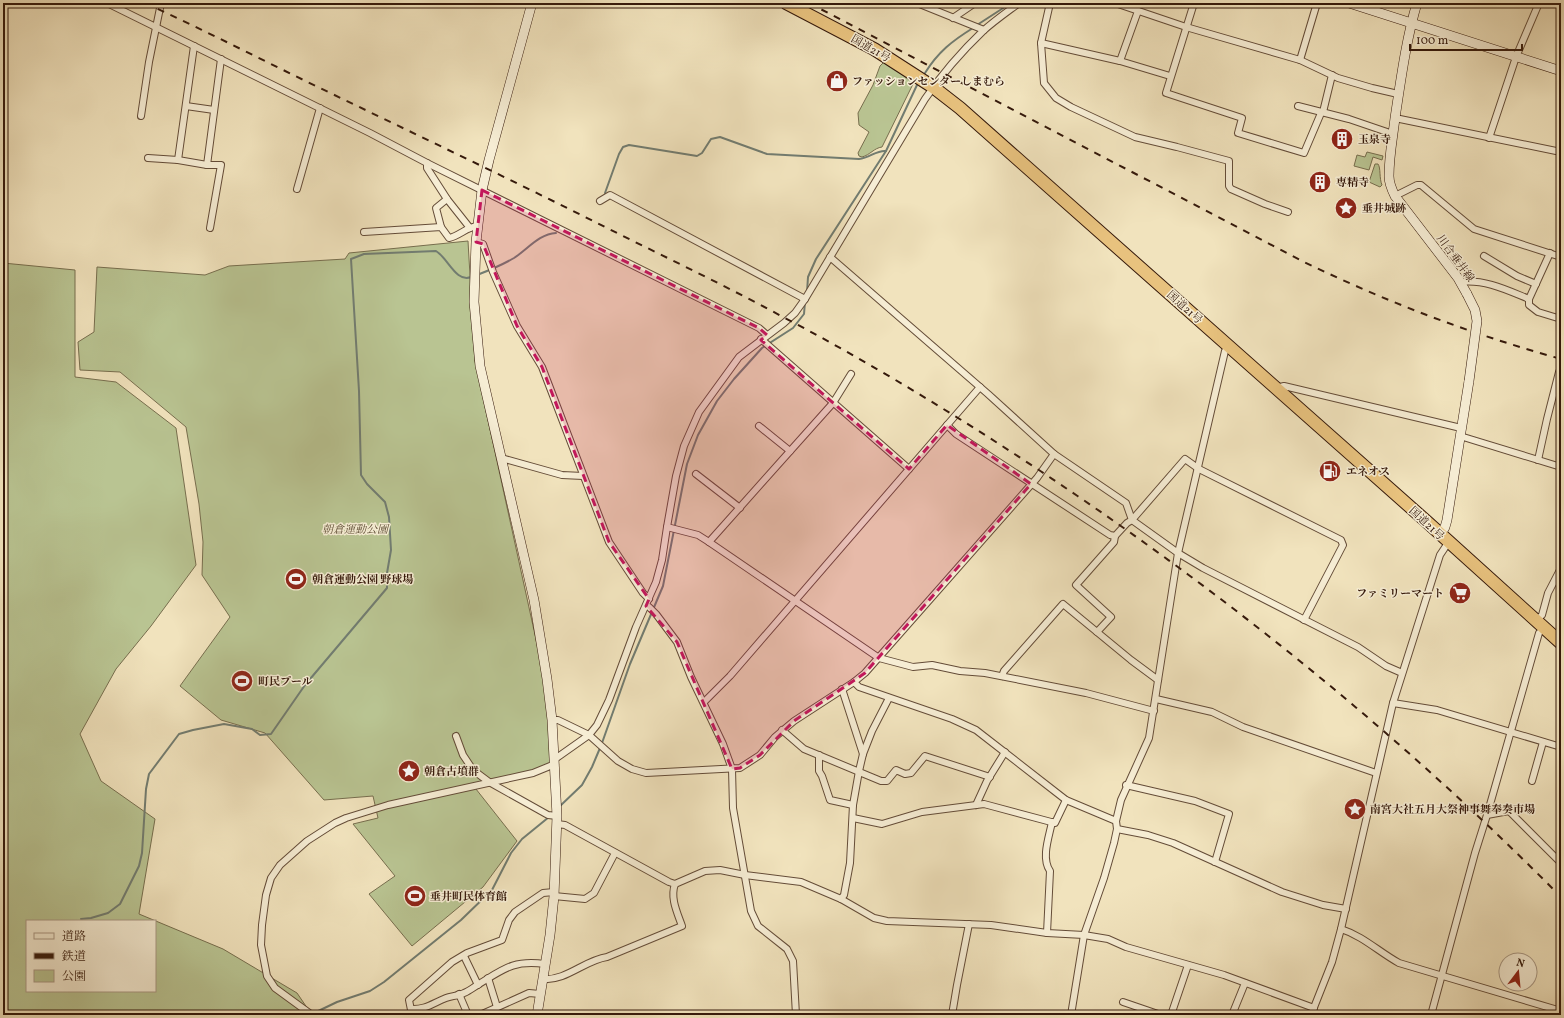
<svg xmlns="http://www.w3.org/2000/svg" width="1564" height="1018" font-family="Vollkorn,'Noto Serif JP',serif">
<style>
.green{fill:#b9c492;stroke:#776e4e;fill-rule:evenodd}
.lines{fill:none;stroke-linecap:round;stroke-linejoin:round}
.stream{stroke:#727c70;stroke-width:2}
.street-casing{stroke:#644c38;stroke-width:8}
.secondary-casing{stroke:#35190b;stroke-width:10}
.highway-casing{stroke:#35190b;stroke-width:14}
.street{stroke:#f6edd4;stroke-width:6}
.secondary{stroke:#f6edd4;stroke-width:9}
.highway{stroke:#e8c27e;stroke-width:12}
.rail{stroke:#35190b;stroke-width:2;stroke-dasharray:7 7;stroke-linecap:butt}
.secondary-bridge-casing{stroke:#35190b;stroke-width:10;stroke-linecap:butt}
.secondary-bridge{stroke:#f6edd4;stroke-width:9}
.marked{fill:#c2185b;fill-opacity:0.2;stroke:#c2185b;stroke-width:3;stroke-dasharray:8 5;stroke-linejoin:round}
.labels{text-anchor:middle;stroke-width:3;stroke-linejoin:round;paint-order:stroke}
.street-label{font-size:11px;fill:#35190b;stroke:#f6edd4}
.poi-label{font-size:11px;font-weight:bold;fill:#35190b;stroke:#f6edd4;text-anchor:start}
.park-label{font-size:11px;font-style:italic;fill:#5d4c34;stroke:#f6edd4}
</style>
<rect width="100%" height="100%" fill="#f1e3bd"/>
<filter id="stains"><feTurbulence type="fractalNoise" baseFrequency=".005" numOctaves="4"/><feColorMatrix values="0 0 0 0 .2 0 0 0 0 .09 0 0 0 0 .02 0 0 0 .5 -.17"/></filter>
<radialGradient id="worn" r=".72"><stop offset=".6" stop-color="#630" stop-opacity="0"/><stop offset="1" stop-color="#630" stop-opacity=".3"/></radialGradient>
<g class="green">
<path d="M884 62 914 82 882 147C874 148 870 155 862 157L859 156 858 153 869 132 859 125 858 113 873 85 880 66Z"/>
<path d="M1367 152 1383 156 1382 160 1373 157 1369 170 1354 166 1357 155 1365 157Z"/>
<path d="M1375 164H1378C1381 168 1379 178 1382 185L1380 187 1369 182Z"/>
<path d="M468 241 475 361 544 676 554 760 543 769 472 784 517 841 483 887 412 946 369 894 395 876 353 824 378 818 373 796 324 800 265 733 221 720 180 686 230 617 202 575 203 542 199 504 186 427 120 372 80 370 78 342 94 332 97 267 205 275 229 266 345 259 349 253Z"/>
<path d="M3 263 75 270V377L116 382 176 428 196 565 151 626 116 669 80 734 101 781 155 819 139 914 223 949 297 993 312 1015H3ZM27 921H155V991H27Z"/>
</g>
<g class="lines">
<g class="stream">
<path d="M977 25 1011 3"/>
<path d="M925 73C938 52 952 41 973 28"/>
<path d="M605 193 619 154 623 147 629 145 697 156 702 153 711 139 720 137 767 154 859 159C870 158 876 150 886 151"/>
<path d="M477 275C490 270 502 265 514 258 528 249 539 234 556 233"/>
<path d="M807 292 808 277 816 259 886 151 917 85"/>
<path d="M602 743 630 664 663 586 687 464 698 435 717 401 734 379 762 348 793 328 804 314 805 302"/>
<path d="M559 807 582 785 592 767 600 748"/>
<path d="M81 919 91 918 108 913 120 904 139 866 142 853 146 789 149 774 179 734 193 730 224 724 252 729 260 735 271 734 305 685 387 588V573L391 550 389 517 385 502 367 484 361 475 359 391 351 259 364 254 436 251C448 258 456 283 471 277"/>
<path d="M312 1014 337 1002 370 991 384 982 461 920 492 890 511 853 522 839 549 817"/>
</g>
<g class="street-casing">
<g id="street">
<path d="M107 3 370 133 427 163 759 328 767 335"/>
<path d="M917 3 984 30"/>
<path d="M1019 3C1007 12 994 21 983 31 961 52 942 74 925 99L805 299 795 313 784 323 739 357 699 412 684 446 676 476 667 527 698 535 709 542 879 658 913 667 932 665 960 671 985 673 1086 693 1154 711"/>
<path d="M1050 3 1041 43 1044 83 1056 98 1071 107 1135 137 1177 147 1229 161V186L1231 189 1265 204 1288 212"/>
<path d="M1115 3 1186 27 1300 60 1338 78 1372 88 1398 94"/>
<path d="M1194 3 1166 93 1242 118 1238 133 1304 153 1321 113 1323 112 1332 75"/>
<path d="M953 18 975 3"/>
<path d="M1041 43 1120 61 1170 76"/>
<path d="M1300 60 1317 3"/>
<path d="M1120 61 1138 11"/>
<path d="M186 106 214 110"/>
<path d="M1298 106 1349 119 1393 134"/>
<path d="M141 116 149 62 161 3"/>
<path d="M1395 118 1561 152"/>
<path d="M1489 138 1516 57 1539 3"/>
<path d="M148 158 178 160 207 165"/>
<path d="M178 160 194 46"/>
<path d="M427 163V168L447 199 470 228"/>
<path d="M297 189 320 108"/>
<path d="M1395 196 1417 185H1421L1474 229 1561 257"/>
<path d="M600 201 610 195 805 299"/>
<path d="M441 227 436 208 447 199"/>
<path d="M210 228 221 165H207L221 59"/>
<path d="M364 232 441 227 449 238C459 236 467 227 477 226"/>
<path d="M476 242 483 244 493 272 517 326 542 367 609 542 643 593 649 599"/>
<path d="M1484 256 1517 276 1536 284"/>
<path d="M830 257 988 394 1054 454 1126 503 1132 520 1178 553 1203 568 1358 647 1386 666 1402 673"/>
<path d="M1460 282C1485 279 1507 290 1529 299L1550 253"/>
<path d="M1529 299V305L1538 312 1561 319"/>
<path d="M761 339 909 469"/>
<path d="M1276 388 1284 386 1461 428"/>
<path d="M947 425 956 434 1110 535 1115 536 1127 523 1132 520 1185 459 1199 469 1341 540 1343 545 1304 620"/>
<path d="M759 426 790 451"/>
<path d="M1460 436 1561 467"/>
<path d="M501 458 562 475 583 476"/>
<path d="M1538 460 1547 419 1559 372"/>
<path d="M696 474 740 508"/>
<path d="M709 542 833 403 851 374"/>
<path d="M646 606 649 607 656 614 677 642 691 677 723 744 732 769 733 808 751 911 758 926 787 949 793 961 796 1015"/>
<path d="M1536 621 1542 615 1548 593 1561 568"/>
<path d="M1097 632 1131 660 1158 680"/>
<path d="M1002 676 1004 671 1063 604 1097 632 1111 617 1076 585 1114 542 1115 536"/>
<path d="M854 682 859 687 952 719 976 730 1066 800 1116 821"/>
<path d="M842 689 863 754"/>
<path d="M1156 699 1212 712 1243 727 1376 773"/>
<path d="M704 702 730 676 980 387"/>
<path d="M1393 703 1437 710 1561 747"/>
<path d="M552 720H558L589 735 618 761 632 769 646 773 740 768 760 755 775 737 794 721 854 682 865 673 1037 478 1054 454"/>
<path d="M782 730 804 749 881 781H887L896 770 905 774 911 773 925 756 990 777"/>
<path d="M456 736 463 755 473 770 489 782 548 815 557 816"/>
<path d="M819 755V771L822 776 830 800 853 805"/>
<path d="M555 759 589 735 597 725 609 700 636 627 656 582 662 560 667 527"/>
<path d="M1532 781 1543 742"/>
<path d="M1126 785 1195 801 1229 814 1215 862"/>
<path d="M976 805 987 781 1005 752"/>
<path d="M1487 815 1509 811 1561 863"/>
<path d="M853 818 882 824 922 812 984 804 1055 823 1066 800"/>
<path d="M557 824 565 825 669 882 675 884 705 871 720 870 745 875 801 882 841 899 874 918 887 921 991 925 1047 933 1084 935 1108 939 1126 947 1224 975 1314 1008"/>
<path d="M1117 829 1148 835 1173 843 1282 892 1323 905 1346 909"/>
<path d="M554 896 585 899 594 893 615 853"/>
<path d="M841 899 844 895 850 863 853 805 859 771 863 754 872 731 889 698"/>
<path d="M1341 929C1363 936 1379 952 1399 963L1561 1011"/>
<path d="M1047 933 1050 871C1041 858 1049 837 1052 822"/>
<path d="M464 956 478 985"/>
<path d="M488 978 497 1007"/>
<path d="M543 979C566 981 585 960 607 957L682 926C677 912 670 898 675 884"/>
<path d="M459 994 468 1015"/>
<path d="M1123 1002 1161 1015"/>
<path d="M411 1009C425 1010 433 1003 446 998 451 996 458 996 464 993 469 991 474 987 479 984 505 968 514 960 545 964"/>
<path d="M312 1015 275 988 267 976 261 945 262 925 266 895 271 878 280 865 307 841 335 823 346 818 388 805 533 773 555 764"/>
<path d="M412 1015 409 1000 452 962 467 953 502 940 509 920 515 912 543 893 554 892"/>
<path d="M480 1015 529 993 540 994"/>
<path d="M952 1015 957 985 969 924"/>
<path d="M1071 1015 1084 935 1104 878 1114 843 1117 829 1116 821 1121 800 1149 738 1178 553 1225 351 1228 346"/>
<path d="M1171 1015 1188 965"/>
<path d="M1232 1015 1245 983"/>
<path d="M1311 1015 1332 962 1341 929 1393 703 1440 555 1448 543"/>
<path d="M1431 1015 1475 853 1487 815 1539 633 1544 628"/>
</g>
</g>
<g class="secondary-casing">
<g id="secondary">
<path d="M532 3 489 160 482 190 476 242 474 302 480 366 534 600 547 679 552 720 557 816 554 896 550 935 537 1015"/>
<path d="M1349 3 1561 71"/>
<path d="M1417 3C1406 40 1401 79 1395 118 1393 136 1389 156 1389 176 1389 183 1392 190 1395 196L1458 278 1467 294"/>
<path d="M1440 535 1445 527 1447 520 1469 381"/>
</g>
</g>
<g class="highway-casing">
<path id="highway" d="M786 3 874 49 933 87 960 108 1426 521 1561 643"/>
</g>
<use href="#street" class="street"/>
<use href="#secondary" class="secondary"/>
<use href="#highway" class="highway"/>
<g class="rail">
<path d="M145 3C204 30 262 60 320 88 417 135 514 181 609 229 667 258 726 286 783 317 846 350 907 386 966 423 1181 558 1382 716 1561 897"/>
<path d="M809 3 1304 262C1389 303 1471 334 1561 359"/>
</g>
<g class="secondary-bridge-casing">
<path id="secondary-bridge" d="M1467 294 1475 310 1477 321 1469 381"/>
</g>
<use href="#secondary-bridge" class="secondary-bridge"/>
</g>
<path class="marked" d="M482 190 759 328 767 335 761 340 909 469 947 425 1031 484 865 673 794 721 760 755 740 768 732 769 677 642 646 606 649 599 609 542 542 367 517 326 483 244 476 242Z"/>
<defs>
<g id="shop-disc" transform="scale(1.15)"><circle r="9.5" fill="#8f2418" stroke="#f6edd4"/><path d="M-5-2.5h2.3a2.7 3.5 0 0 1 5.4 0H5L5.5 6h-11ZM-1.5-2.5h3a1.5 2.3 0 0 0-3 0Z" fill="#fff"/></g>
<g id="building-disc" transform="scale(1.15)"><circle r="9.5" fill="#8f2418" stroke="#f6edd4"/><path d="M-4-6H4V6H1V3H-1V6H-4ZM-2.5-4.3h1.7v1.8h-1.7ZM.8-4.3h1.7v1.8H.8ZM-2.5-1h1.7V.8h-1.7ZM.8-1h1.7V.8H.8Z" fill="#fff"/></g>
<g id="sight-disc" transform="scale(1.15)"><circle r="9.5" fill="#8f2418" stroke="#f6edd4"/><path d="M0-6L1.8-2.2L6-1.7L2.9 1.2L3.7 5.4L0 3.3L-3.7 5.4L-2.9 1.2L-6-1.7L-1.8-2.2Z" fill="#fff"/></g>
<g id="fuel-disc" transform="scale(1.15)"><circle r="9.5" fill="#8f2418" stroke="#f6edd4"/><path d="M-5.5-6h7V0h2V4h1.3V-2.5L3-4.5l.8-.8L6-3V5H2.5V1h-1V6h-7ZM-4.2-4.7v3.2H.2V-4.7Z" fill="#fff"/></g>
<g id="stadium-disc" transform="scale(1.15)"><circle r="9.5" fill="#8f2418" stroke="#f6edd4"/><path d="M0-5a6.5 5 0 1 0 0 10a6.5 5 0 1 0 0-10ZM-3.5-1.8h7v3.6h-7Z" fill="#fff"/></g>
<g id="supermarket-disc" transform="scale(1.15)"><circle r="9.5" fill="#8f2418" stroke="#f6edd4"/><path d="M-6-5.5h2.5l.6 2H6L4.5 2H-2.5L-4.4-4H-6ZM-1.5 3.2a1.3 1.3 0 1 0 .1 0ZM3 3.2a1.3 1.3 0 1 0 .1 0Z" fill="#fff"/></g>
</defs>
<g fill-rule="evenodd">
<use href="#shop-disc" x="837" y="81"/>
<use href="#building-disc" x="1342" y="139"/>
<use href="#building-disc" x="1320" y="182"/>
<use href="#sight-disc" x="1346" y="208"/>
<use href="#fuel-disc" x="1330" y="471"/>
<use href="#stadium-disc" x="296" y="579"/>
<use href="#supermarket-disc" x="1460" y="593"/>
<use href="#stadium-disc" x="242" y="681"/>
<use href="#sight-disc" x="409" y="771"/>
<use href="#sight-disc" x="1355" y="809"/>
<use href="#stadium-disc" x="415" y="896"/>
</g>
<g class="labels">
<g class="street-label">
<text transform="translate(871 48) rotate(30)" y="4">国道21号</text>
<text transform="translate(1456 258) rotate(54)" y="4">川合垂井線</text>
<text transform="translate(1185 307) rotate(42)" y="4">国道21号</text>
<text transform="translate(1427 523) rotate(43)" y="4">国道21号</text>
</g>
<g class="poi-label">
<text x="852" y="85">ファッションセンターしまむら</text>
<text x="1358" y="143">玉泉寺</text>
<text x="1336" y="186">専精寺</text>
<text x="1362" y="212">垂井城跡</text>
<text x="1346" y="475">エネオス</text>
<text x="312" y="583">朝倉運動公園 野球場</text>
<text x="1444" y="597" text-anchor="end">ファミリーマート</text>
<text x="258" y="685">町民プール</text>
<text x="424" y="775">朝倉古墳群</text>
<text x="1370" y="813">南宮大社五月大祭神事舞奉奏市場</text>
<text x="430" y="900">垂井町民体育館</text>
</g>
<g class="park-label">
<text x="355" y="533">朝倉運動公園</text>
</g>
</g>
<rect width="1564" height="1018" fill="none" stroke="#f1e3bd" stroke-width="16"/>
<rect x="4" y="4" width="1556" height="1010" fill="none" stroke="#35190b" stroke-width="2"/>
<rect x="8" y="8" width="1548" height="1002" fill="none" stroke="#35190b"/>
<rect x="26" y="920" width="130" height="72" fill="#f6edd4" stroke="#a99884"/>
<rect x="34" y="933" width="20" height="6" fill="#f6edd4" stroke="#a99884"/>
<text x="62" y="940" font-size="12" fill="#35190b">道路</text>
<rect x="34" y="953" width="20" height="6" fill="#35190b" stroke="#a99884"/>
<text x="62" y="960" font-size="12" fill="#35190b">鉄道</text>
<rect x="34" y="970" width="20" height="12" fill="#b9c492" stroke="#a99884"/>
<text x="62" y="980" font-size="12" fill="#35190b">公園</text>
<g transform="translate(1518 972) rotate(16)"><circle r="19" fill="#f6edd4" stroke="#a99884"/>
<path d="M0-3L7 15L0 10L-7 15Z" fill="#8f2418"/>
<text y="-6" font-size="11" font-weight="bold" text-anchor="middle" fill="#35190b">N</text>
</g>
<path d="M1410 44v6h112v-6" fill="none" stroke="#35190b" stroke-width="2"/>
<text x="1416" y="44" font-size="12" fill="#35190b" stroke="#f6edd4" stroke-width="3" paint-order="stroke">100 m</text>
<rect width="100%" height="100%" filter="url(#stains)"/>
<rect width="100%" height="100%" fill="url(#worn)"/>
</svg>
